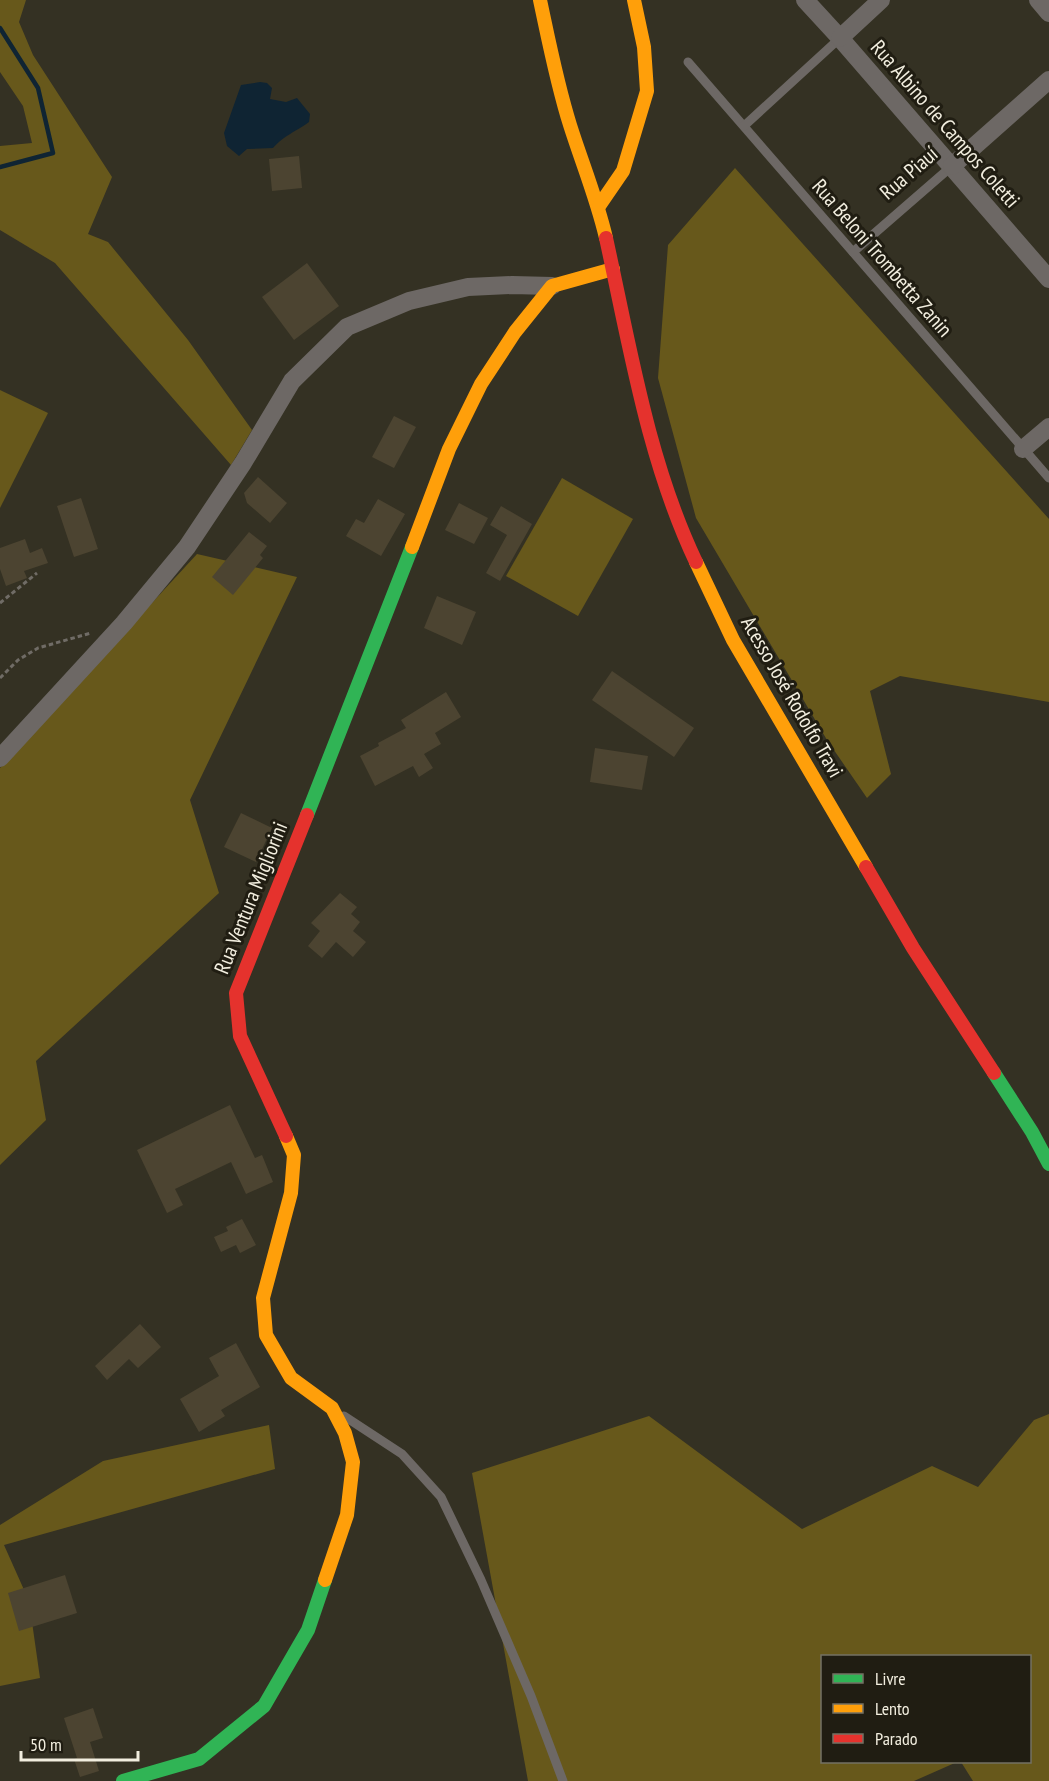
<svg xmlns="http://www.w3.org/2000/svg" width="1049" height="1781" font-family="'PT Sans Narrow',sans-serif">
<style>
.green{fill:#67581b}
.water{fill:#0f2433}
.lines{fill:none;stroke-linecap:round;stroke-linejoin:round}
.stream{stroke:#0f2433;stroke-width:4.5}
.building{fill:#4c4431}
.path{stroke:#706c66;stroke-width:3;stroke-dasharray:4.5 3;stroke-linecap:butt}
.lane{stroke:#6d6865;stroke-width:9}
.street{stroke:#6d6865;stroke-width:18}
.fast{stroke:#30b455;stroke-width:14}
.slow{stroke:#ff9f0a;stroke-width:14}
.jam{stroke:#e5322d;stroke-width:14}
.labels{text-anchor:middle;stroke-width:6;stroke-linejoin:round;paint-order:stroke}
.street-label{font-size:21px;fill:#f2eedf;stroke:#201d12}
</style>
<rect width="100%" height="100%" fill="#343123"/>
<g class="green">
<path d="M0 0H26L19 22 33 55 112 177 88 234 108 242 188 340 252 430 231 465 55 263 0 230V146L32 143 23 106 0 72Z"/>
<path d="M735 168 1049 519V702L900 676 870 691 891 774 867 798 827 740 696 518 658 378 668 245Z"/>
<path d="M0 390 48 413 0 508Z"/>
<path d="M562 478 633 519 578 616 506 576Z"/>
<path d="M197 554 297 577 190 800 219 893 36 1061 46 1120 0 1165V768Z"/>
<path d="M1049 1414V1781H973L961 1762H1030V1656H822V1762H957L914 1781H528L472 1473 649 1416 802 1529 932 1466 978 1487 1034 1420Z"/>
<path d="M269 1425 275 1469 4 1545 29 1601 40 1678 0 1686V1525L103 1461Z"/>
</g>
<path class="water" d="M260 82 267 83 272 88 270 99 286 102 297 98 310 114 309 122C294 133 286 134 273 148L247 149 239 156 227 146 224 133 241 85Z"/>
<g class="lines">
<path class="stream" d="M0 28 38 88 53 153 0 167"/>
</g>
<g class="building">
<path d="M299 156 302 188 272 191 269 159Z"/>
<path d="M307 263 339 306 294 340 262 297Z"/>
<path d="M394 416 416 427 394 468 372 457Z"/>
<path d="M258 477 287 503 270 523 247 503 244 493Z"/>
<path d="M81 498 98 549 74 557 57 506Z"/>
<path d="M378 499 405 514 381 556 346 536 356 519 364 523Z"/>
<path d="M459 503 488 518 474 544 445 530Z"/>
<path d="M501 506 532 524 500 581 486 573 507 535 490 525Z"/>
<path d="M249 532 267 546 260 555 263 558 233 595 212 577Z"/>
<path d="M25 539 30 553 42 548 48 563 24 571 27 578 6 586 0 569V548Z"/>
<path d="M437 596 476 612 462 645 424 628Z"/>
<path d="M612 671 694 728 674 757 592 700Z"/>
<path d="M446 692 461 717 435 733 441 744 424 754 433 768 419 777 413 766 375 786 360 756 379 746 378 743 406 728 401 720Z"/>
<path d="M595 748 648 756 642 790 590 782Z"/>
<path d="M241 813 272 828 256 862 224 847Z"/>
<path d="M340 893 357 907 351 914 360 922 353 931 366 942 353 957 336 942 322 958 308 946 320 931 311 923Z"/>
<path d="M230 1105 255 1158 262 1155 273 1182 246 1194 231 1162 175 1189 183 1205 167 1213 137 1150Z"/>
<path d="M242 1219 256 1245 240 1253 236 1245 221 1252 214 1237 228 1231 226 1227Z"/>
<path d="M140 1324 161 1347 138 1368 129 1359 107 1380 95 1366Z"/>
<path d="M236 1343 260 1387 221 1410 225 1416 199 1432 180 1399 219 1376 209 1358Z"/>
<path d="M65 1575 77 1613 19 1631 8 1593Z"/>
<path d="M93 1708 103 1738 90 1742 99 1771 80 1777 74 1759 77 1758 64 1718Z"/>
</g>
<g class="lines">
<g class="path">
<path d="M0 603 37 573"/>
<path d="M0 678 18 660 38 648 91 633"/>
</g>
<g class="lane">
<path d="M688 62 1049 478"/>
<path d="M744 126 840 38"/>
<path d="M853 252 952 166"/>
<path d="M344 1416 402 1454 441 1497 481 1580 531 1696 563 1781"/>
</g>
<g class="street">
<path d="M805 0 840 38 1049 279"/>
<path d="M1038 0 1049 13"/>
<path d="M840 38 881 0"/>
<path d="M952 166 1049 80"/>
<path d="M1023 449 1049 427"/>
<path d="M0 758 124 623 187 547 243 463 292 381 347 327 409 301 468 287 512 285 552 286"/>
</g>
<g class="fast">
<path d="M307 815 412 547"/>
<path d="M994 1073 1032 1132 1049 1164"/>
<path d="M123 1781 199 1759 264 1706 308 1630 325 1580"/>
</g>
<g class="slow">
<path d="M540 0C549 42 557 84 570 125 582 163 597 199 606 238"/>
<path d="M599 206 623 171 647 91 644 47 634 0"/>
<path d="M412 547 449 449 481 384 515 332 552 286 613 269"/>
<path d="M696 562 733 640 866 867"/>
<path d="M286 1136 294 1155 291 1193 263 1298 266 1335 291 1378 332 1408 345 1433 353 1462 347 1515 325 1580"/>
</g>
<g class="jam">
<path d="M606 238C630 347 648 461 696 562"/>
<path d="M866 867 913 948 994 1073"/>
<path d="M286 1136 240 1036 236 993 307 815"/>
</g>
</g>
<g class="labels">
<g class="street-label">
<text transform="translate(945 124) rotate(49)" y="7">Rua Albino de Campos Coletti</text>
<text transform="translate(909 173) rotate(-41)" y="7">Rua Piauí</text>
<text transform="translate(882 258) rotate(49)" y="7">Rua Beloni Trombetta Zanin</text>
<text transform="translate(792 697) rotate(60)" y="7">Acesso José Rodolfo Travi</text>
<text transform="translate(251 898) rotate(-68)" y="7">Rua Ventura Migliorini</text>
</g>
</g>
<rect x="821" y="1655" width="210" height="108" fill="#201d12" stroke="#747164" stroke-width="1.5"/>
<rect x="833" y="1674" width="30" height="9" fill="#30b455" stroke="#747164" stroke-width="1.5"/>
<text x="875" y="1685" font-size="18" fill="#f2eedf">Livre</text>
<rect x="833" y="1704" width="30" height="9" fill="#ff9f0a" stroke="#747164" stroke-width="1.5"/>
<text x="875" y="1715" font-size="18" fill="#f2eedf">Lento</text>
<rect x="833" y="1734" width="30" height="9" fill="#e5322d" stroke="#747164" stroke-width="1.5"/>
<text x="875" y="1745" font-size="18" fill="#f2eedf">Parado</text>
<path d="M21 1751v9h117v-9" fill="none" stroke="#f2eedf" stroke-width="3"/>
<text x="30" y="1751" font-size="18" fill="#f2eedf" stroke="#201d12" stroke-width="4.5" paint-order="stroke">50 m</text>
</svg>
